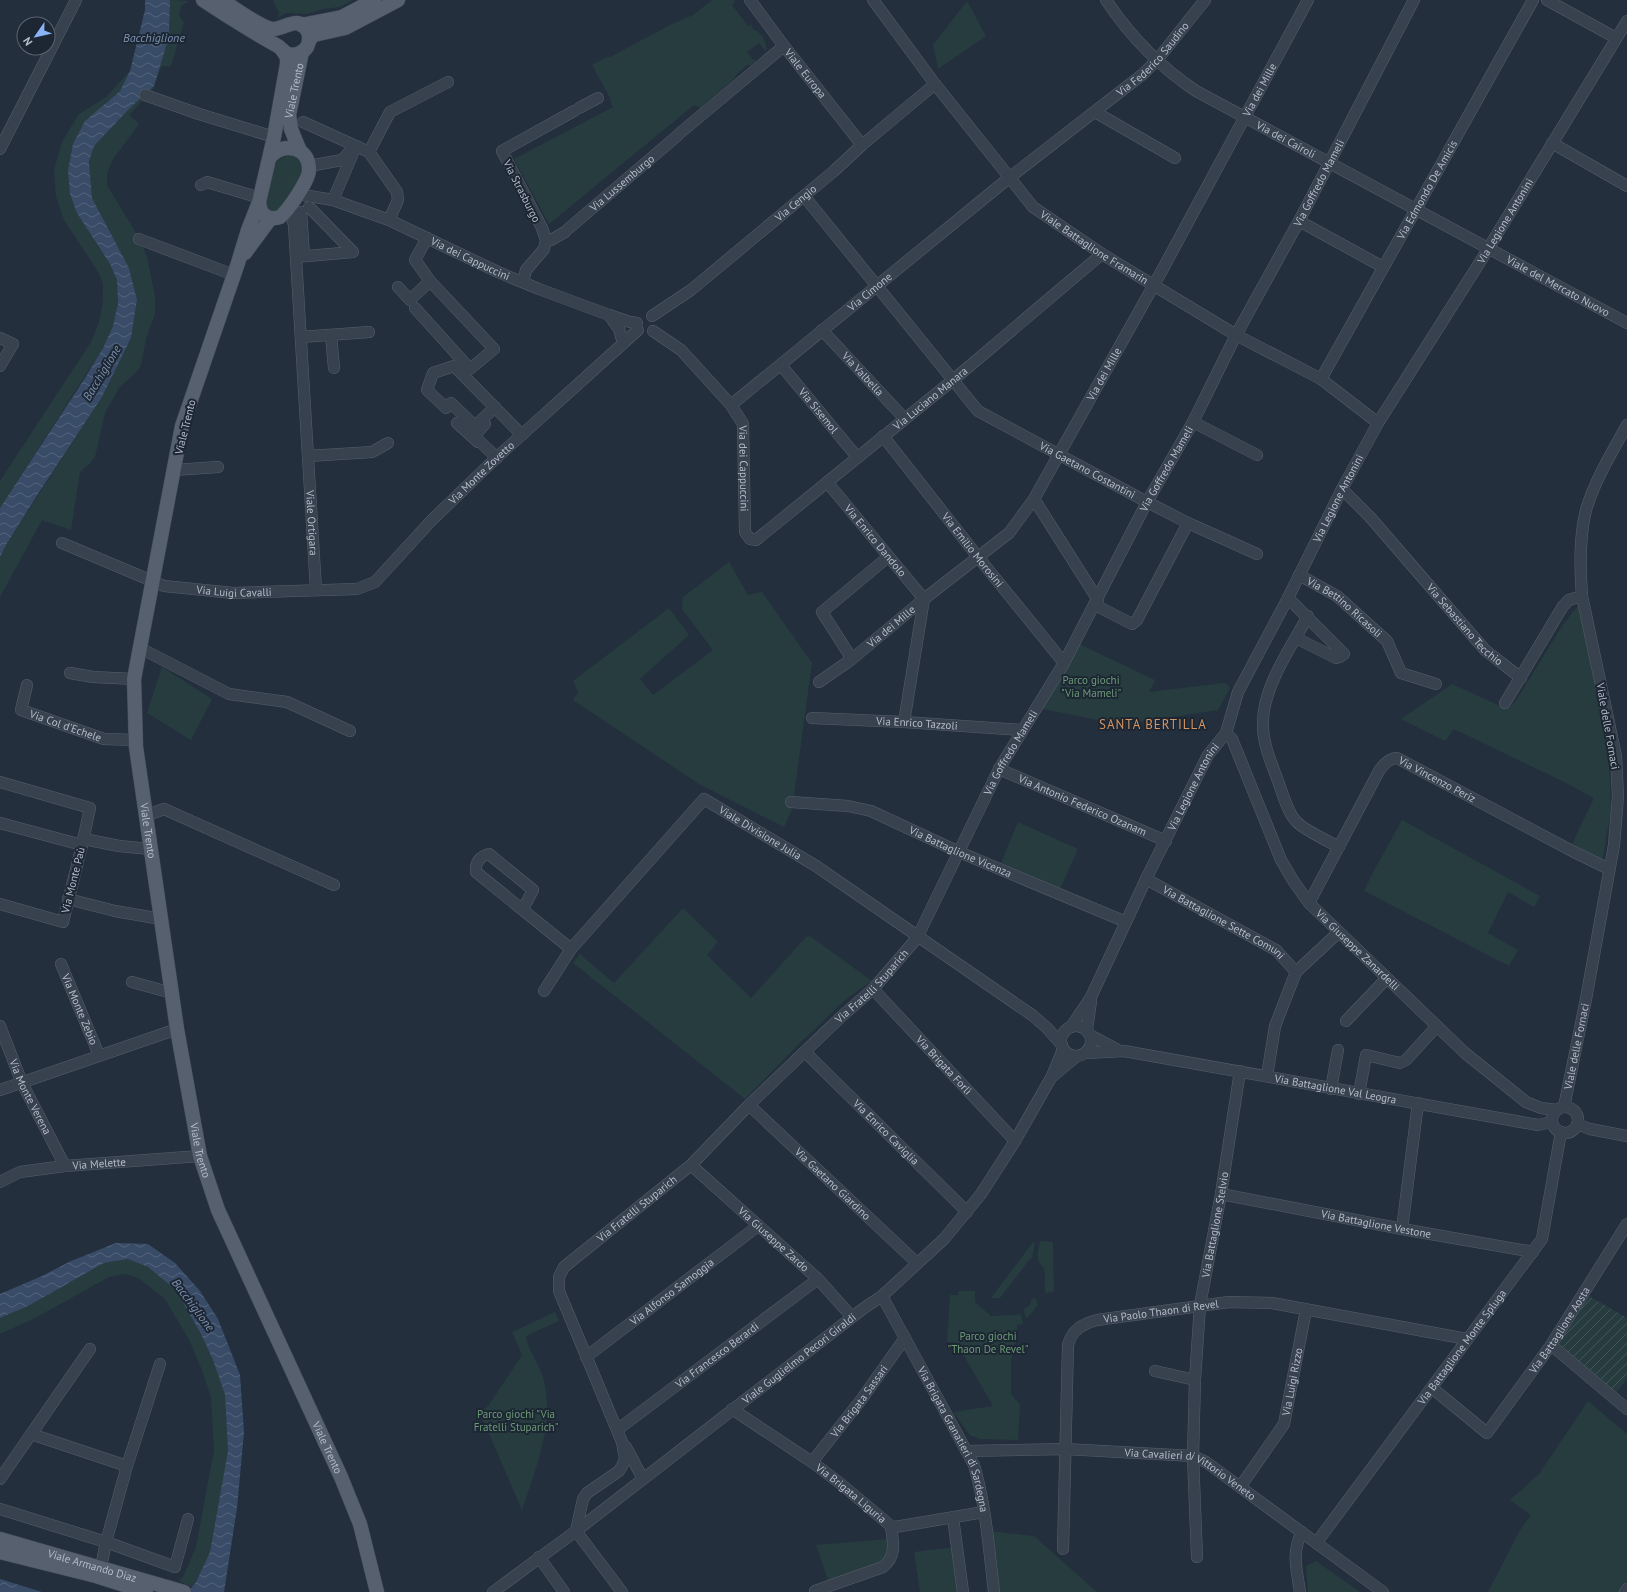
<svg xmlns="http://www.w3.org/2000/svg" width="1627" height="1592" font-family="'PT Sans',sans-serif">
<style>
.green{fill:#263c3f}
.garden{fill:url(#garden-furrows)}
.water{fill:url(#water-waves)}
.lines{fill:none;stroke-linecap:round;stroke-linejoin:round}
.minor-casing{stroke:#565f6c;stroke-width:12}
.major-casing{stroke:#414a57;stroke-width:15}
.minor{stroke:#38414e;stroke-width:11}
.major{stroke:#56606e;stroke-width:14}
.labels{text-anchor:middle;stroke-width:4;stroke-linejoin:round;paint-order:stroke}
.street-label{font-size:11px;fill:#b4bcc9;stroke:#1d2633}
.park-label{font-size:11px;fill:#6b9a76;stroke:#1d2633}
.water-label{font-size:12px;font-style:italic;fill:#7c92b1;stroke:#1d2633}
.quarter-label{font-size:13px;letter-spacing:1px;fill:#d59563;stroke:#1d2633}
</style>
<defs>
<pattern id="garden-furrows" width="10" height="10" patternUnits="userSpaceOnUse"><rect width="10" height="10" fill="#263c3f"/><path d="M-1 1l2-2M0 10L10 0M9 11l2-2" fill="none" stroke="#435659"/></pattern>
<pattern id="water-waves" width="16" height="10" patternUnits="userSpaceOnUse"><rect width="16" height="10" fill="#394c67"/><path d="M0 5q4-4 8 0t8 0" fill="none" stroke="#53647b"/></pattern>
</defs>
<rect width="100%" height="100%" fill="#242f3e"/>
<g class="green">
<path d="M170 0 189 1 181 6 179 16 184 22 171 66 161 67 154 88 129 115 139 124 113 159 107 174V185L139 238 147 257 155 296V314L146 339 141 365 137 371 119 388 105 413 95 457 90 463 80 472 71 530 42 520 0 597V557L6 545 102 397 131 338 137 300 129 268 92 198 89 161 94 146 131 107 154 86 169 37Z"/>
<path d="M273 0H353L340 7 323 9 307 14 286 13 278 18 279 12Z"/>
<path d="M712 0H734L735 2 732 5 748 26 752 24V27L754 30C762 32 768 44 766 52L759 43 747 52 753 60 755 59 756 61 751 65H747L736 75 735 78 700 108 694 105 549 224 514 159 613 107 610 101 611 100 592 65 607 57H610L672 24 693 15Z"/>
<path d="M967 1 986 36 938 69 933 45Z"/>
<path d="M130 71 120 91 105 103 73 144 96 243 110 264 117 280 118 303 113 326 103 348 0 508V481L91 342 99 322 103 302V283L97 270 64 220 56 197 54 170 62 142 79 114 106 97Z"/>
<path d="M293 152 299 156 303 166V177L280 211 271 214 264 204 274 167 278 160Z"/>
<path d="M729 562 748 595 762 592 812 663 792 810 784 827 699 784 573 700 578 692 573 681 669 608 689 635 640 679 653 695 713 650 684 612 682 608 683 597Z"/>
<path d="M1577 607 1580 608 1609 759 1611 810 1602 862 1572 844 1594 798 1564 782 1454 729 1445 741 1401 719 1452 684 1498 705 1509 708 1517 699 1562 626Z"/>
<path d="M1079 644 1155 680 1149 692 1224 683 1227 684 1230 688 1218 710 1121 725 1039 708Z"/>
<path d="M162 667 212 699 191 740 147 713Z"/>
<path d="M1402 820 1540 896 1534 907 1508 892 1488 933 1518 950 1509 966 1364 891 1371 876Z"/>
<path d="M1018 822 1078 849 1060 889 1001 863Z"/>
<path d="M683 908 718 942 707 955 751 998 806 937 810 936 872 981 845 1000 798 1045 745 1099 573 963 580 954 614 983Z"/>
<path d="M1040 1241 1053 1242 1054 1292 1045 1293C1044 1284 1046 1277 1044 1268 1034 1259 1038 1254 1040 1241Z"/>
<path d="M1033 1242 1035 1244 1032 1258 1030 1259 1000 1298H991Z"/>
<path d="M128 1259 148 1267 176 1290 201 1334 213 1360 225 1395 228 1451 222 1489 210 1552 196 1582 192 1587 179 1581 184 1575 196 1547 214 1450 211 1397 200 1365 189 1340 165 1299 140 1279 126 1274 109 1277 35 1318 0 1334V1318L28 1306 104 1263Z"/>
<path d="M959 1291H975V1302L991 1316 1013 1315 1021 1314 1023 1324 1017 1325V1338L1011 1360V1394L1020 1405 1018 1440 980 1439 970 1435 953 1412 993 1406 956 1342H947L950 1295H958Z"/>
<path d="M1035 1297 1038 1305 1027 1318 1025 1316 1024 1309 1031 1304V1300Z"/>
<path d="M555 1312 559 1321 526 1336C527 1348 541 1367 544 1381 554 1426 536 1468 522 1510L480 1413 488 1406 522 1355 512 1332Z"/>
<path d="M1588 1401 1627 1434V1582L1619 1592H1488L1520 1530 1531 1515 1510 1500 1539 1474Z"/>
<path d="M991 1531 1034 1536 1097 1592H999Z"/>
<path d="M888 1539 889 1553 887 1560 829 1583 816 1545Z"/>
<path d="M956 1547 961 1592H920L914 1552Z"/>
<path d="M1316 1561 1360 1592H1308L1306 1566Z"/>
</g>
<path class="garden" d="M1589 1296 1627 1318V1378L1615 1394 1557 1344Z"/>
<g class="water">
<path d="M145 0H170L169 37 154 86 131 107 94 146 89 161 92 198 129 268 137 300 131 338 102 397 38 494 6 545 0 557V508L85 378 103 348 113 326 118 303 117 280 110 264 77 213 70 194 68 171 73 144 85 121 120 91 130 71 145 10Z"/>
<path d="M116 1243 148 1244 175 1263 200 1291 218 1319 240 1375 244 1432 237 1508 224 1592H188L196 1582 210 1552 228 1451 225 1395 213 1360 201 1334 176 1290 148 1267 128 1259 104 1263 28 1306 0 1318V1294L42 1276 71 1261Z"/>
<path d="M0 1579 42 1592H0Z"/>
</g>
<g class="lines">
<g class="minor-casing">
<g id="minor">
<path id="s1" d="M750 0 784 46 862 145"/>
<path id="s2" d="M873 0 935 84 1033 207 1102 254 1236 335 1321 379 1378 423"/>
<path id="s3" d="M1106 0C1130 36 1160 67 1196 91L1627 323"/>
<path d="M1547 0 1616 38"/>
<path d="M145 95 199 114 274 137"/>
<path d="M579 108 598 98"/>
<path d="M1095 112 1175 158"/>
<path d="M303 122 369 152 397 192 398 200 389 220"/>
<path d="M680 133 784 46"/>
<path d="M1552 143 1627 186"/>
<path d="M0 149 76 0"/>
<path d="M369 152 390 112 448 82"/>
<path d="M309 166 342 160 352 149"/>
<path d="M201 185 207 182 260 198"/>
<path id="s4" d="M297 194 333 200 389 220 498 272 539 289 609 315 630 322 637 323"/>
<path id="s5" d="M804 196 978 411 1147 502 1188 523 1257 554"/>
<path d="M333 200 356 146"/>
<path id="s6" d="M289 206 294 225 316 590"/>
<path d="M301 212 304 256"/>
<path d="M1299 221 1383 267"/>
<path id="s7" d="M568 229 677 136"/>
<path d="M139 239 234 275"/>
<path d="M546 240H551L565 232"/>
<path d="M296 257 353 252 309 207"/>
<path d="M523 282 526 270 544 249 546 240 542 228 502 151 574 111"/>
<path d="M398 287 410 300 430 281 415 260 427 238"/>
<path d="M415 308 470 369 494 349 430 281"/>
<path d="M609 315 619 329 623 343"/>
<path id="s8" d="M652 316 691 290 834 171 862 145 935 84"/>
<path id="s9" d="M822 330 904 418"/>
<path id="s10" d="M653 331 681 350 731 405 743 424 745 532 750 539 756 540 953 380 1102 254"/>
<path d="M331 335 334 368"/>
<path d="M301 337 369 332"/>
<path d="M0 338 13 344 0 366"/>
<path id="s11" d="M781 365 857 457"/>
<path id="s12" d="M1321 379 1533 0"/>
<path id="s13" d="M731 405 1009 178 1143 74 1157 60 1205 0"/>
<path d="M495 407 475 426 451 403 446 408 427 390 433 373 454 366 522 435"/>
<path d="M1193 422 1257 455"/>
<path d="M457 423 478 442"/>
<path d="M485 424 474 436 497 458"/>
<path id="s14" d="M883 436 978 557 1064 663"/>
<path d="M308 456 372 452 388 443"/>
<path d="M174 470 218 467"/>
<path id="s15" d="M827 482 924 599"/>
<path id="s16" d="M1342 489 1370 517 1485 650 1521 678"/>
<path d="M1034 499 1098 600"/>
<path id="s17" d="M62 543 164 586 233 593 357 589 375 582 431 521 495 459 638 330"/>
<path id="s18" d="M1299 575 1337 596 1387 641 1401 673 1436 684"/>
<path d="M1288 598 1344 654 1340 657 1336 658 1296 638"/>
<path d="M1095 605 1132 624 1137 620 1188 523"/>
<path d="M1308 616C1291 647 1263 687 1263 722 1262 742 1271 762 1278 781 1282 792 1288 814 1297 822 1304 830 1328 841 1339 847"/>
<path d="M140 648 229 694 287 702 350 731"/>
<path d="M852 659 822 612 888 557"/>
<path d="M70 673 93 677 134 679"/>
<path id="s19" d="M819 682 852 659 924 599 1009 533 1034 499 1160 274 1308 0"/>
<path id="s20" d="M27 685 21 710 104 739 136 740"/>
<path d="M1505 703 1563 606 1569 600 1582 596"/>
<path id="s21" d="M812 718 904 722 1022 730"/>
<path d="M904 722 924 599"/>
<path id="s22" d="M1226 733 1232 739 1281 860 1294 882 1309 903 1465 1053 1526 1102 1541 1108 1557 1110"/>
<path id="s23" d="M999 769 1166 841"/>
<path d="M0 782 90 808 82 845 63 922 0 904"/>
<path id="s24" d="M791 802 848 806 871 811 959 852 1126 922"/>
<path d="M145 816 164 809 334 885"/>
<path d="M0 823 82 845"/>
<path d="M84 839 119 846 150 849"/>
<path id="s25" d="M1146 879 1276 950 1296 972"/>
<path d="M68 899 115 911 161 919"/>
<path id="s26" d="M1309 903 1379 771C1383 765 1389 758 1397 758L1574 852 1609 869"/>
<path id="s27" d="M523 909 533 890 489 854C480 856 475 863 476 872L571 949 704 799 816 866 1032 1015 1047 1028 1062 1045"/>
<path id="s28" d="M61 964 99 1055"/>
<path d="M132 982 172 993"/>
<path id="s29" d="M873 989 1015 1141"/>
<path d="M544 991 571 949"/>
<path d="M1346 1021 1387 978"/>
<circle cx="1076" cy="1041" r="15"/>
<path id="s30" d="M0 1026 22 1083 65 1166"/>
<path id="s31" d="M1071 1027 1091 997 1146 879 1208 755 1226 733 1238 692 1288 598 1342 489 1378 423 1480 262 1627 21"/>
<path d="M1087 1030 1091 1001"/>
<path d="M1090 1035 1118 1050"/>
<path id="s32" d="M805 1052 967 1212"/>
<path id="s33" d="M1086 1053 1124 1051 1521 1122 1538 1125 1552 1122"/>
<path d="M1053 1076 1077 1056"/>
<path d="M1267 1076 1275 1026 1296 972 1339 932"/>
<path d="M1331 1089 1338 1050"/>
<path d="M0 1090 177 1029"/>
<path d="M1359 1094 1366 1055 1400 1063 1406 1060 1437 1026"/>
<path id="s34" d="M749 1105 917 1263"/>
<path id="s35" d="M1564 1107 1586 999 1614 845 1618 796 1616 756 1582 596C1580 568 1579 538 1586 510 1595 480 1612 452 1627 425"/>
<circle cx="1565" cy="1120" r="13"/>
<path d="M1577 1124 1590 1129 1627 1136"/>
<path id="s36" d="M691 1165 818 1279 852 1317"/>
<path id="s37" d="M0 1182 20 1172 65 1166 200 1156"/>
<path id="s38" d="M1221 1194 1402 1229 1533 1252"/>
<path d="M1402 1229 1418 1103"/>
<path id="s39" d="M882 1296 974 1465C986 1506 989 1550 994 1592"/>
<path d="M1551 1345 1627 1409"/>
<path id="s40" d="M586 1357 758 1226"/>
<path d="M1155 1371 1195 1380"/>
<path id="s41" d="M1432 1388 1487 1433 1551 1345 1627 1224"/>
<path id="s42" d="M732 1409 812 1462 841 1484 891 1526 895 1527 984 1512"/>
<path id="s43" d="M617 1430 818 1279"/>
<path d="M626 1447 643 1479"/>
<path id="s44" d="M966 1451 1065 1449 1193 1456 1206 1462 1383 1592"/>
<path id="s45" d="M812 1462 861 1400 905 1338"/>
<path d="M127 1466 160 1364"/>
<path d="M0 1479 90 1349"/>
<path id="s46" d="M1240 1487 1284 1424 1306 1310"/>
<path d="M0 1509 106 1542 127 1466 31 1434"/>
<path d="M953 1518 963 1592"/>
<path id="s47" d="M1317 1542 1542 1239 1561 1132"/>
<path id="s48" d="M1063 1549 1068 1345C1072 1330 1082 1324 1097 1320L1229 1302 1272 1303 1467 1339"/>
<path d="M539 1557 564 1592"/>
<path id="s49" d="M1197 1557 1193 1456 1195 1380 1200 1305 1221 1194 1240 1071"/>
<path d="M101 1567 106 1542 175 1567 188 1519"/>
<path d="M815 1591 883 1567C897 1555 893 1543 891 1526"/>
<path id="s50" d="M493 1592 576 1531 864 1308 882 1296 944 1239 981 1194 1015 1141 1052 1076 1063 1049"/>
<path id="s51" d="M622 1592 576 1531 583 1499 587 1493 619 1471 622 1466 625 1459 622 1442 559 1291V1277L564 1267 691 1165 749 1105 843 1015 873 989 917 938 999 769 1064 663 1147 502 1193 422 1236 335 1299 221 1414 0"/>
<path d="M1300 1592C1297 1570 1291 1553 1302 1532"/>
<path d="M1625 1592 1627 1589"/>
</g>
</g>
<g class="major-casing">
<g id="major">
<path d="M203 0C227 16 251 31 276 45 281 47 283 52 288 54 295 56 303 53 307 47 309 43 310 37 308 32 299 13 284 30 273 29 261 28 233 7 222 0"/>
<path d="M301 25 342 17 374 0"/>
<path d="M309 40 314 35 345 28 398 0"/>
<path id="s52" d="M283 51 287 57V64L274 137 259 202 248 230 238 263 182 426 134 679 136 747 177 1029 200 1156 218 1210 341 1477 360 1524 377 1592"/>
<path id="s53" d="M300 151 291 129 289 115 302 52"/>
<path d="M259 202C260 215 268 221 280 217 288 211 309 180 309 170 310 147 283 141 270 157"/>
<path d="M245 253 270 219"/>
<path id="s54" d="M0 1539 184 1592"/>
<path d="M0 1552 96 1576 146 1592"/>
</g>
</g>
<use href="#minor" class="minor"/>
<use href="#major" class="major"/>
</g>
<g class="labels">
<g class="street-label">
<text dy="4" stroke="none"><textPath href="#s13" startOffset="546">Via Federico Saudino</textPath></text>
<text dy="4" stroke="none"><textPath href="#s1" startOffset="92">Viale Europa</textPath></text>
<text dy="4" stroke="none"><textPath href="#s53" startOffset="63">Viale Trento</textPath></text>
<text dy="4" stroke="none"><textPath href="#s19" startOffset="751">Via dei Mille</textPath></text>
<text dy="4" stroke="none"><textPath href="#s3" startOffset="231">Via dei Cairoli</textPath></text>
<text dy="4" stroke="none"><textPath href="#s7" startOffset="71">Via Lussemburgo</textPath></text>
<text dy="4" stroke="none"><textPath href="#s51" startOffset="1714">Via Goffredo Mameli</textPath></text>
<text dy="4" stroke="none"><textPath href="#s12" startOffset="217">Via Edmondo De Amicis</textPath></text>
<text transform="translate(522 191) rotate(63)" y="4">Via Strasburgo</text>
<text dy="4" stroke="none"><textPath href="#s8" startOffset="183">Via Cengio</textPath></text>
<text dy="4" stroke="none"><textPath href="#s31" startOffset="918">Via Legione Antonini</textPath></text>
<text dy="4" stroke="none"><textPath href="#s2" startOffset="335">Viale Battaglione Framarin</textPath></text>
<text dy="4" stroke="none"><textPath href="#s4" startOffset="186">Via dei Cappuccini</textPath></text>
<text dy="4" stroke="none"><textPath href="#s3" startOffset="540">Viale del Mercato Nuovo</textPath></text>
<text dy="4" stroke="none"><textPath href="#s13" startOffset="179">Via Cimone</textPath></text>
<text dy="4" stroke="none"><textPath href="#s9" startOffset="60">Via Valbella</textPath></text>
<text dy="4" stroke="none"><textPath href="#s19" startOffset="427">Via dei Mille</textPath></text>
<text dy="4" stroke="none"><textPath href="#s10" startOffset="478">Via Luciano Manara</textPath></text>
<text dy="4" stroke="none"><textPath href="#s11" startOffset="59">Via Sisemol</textPath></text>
<text transform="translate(185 427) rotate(-76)" y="4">Viale Trento</text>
<text dy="4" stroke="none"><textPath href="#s10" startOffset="175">Via dei Cappuccini</textPath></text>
<text dy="4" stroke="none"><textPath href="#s51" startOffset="1390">Via Goffredo Mameli</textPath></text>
<text dy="4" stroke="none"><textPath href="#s5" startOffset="401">Via Gaetano Costantini</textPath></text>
<text dy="4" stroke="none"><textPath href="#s17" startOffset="476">Via Monte Zovetto</textPath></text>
<text dy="4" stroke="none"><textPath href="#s31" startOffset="594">Via Legione Antonini</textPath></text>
<text dy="4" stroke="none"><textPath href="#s6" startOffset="318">Viale Ortigara</textPath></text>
<text dy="4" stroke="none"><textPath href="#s15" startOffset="76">Via Enrico Dandolo</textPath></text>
<text dy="4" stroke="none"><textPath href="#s14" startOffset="145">Via Emilio Morosini</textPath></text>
<text dy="4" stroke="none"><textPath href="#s17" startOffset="181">Via Luigi Cavalli</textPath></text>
<text dy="4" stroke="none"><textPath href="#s18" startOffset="56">Via Bettino Ricasoli</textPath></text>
<text dy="4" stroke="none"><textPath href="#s16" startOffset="183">Via Sebastiano Tecchio</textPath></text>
<text dy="4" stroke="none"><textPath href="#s19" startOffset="91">Via dei Mille</textPath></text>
<text dy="4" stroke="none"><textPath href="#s21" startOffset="105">Via Enrico Tazzoli</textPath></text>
<text dy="4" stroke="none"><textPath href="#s20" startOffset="73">Via Col d'Echele</textPath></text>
<text transform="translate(1608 726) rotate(80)" y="4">Viale delle Fornaci</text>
<text dy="4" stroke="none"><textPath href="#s51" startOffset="1066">Via Goffredo Mameli</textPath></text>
<text dy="4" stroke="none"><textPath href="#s26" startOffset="218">Via Vincenzo Periz</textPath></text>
<text dy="4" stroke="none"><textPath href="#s31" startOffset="270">Via Legione Antonini</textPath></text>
<text dy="4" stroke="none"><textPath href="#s23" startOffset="91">Via Antonio Federico Ozanam</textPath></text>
<text dy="4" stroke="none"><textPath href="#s52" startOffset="802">Viale Trento</textPath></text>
<text dy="4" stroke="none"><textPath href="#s27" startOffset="491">Viale Divisione Julia</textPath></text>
<text dy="4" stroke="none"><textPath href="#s24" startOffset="179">Via Battaglione Vicenza</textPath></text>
<text transform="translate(73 880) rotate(-76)" y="4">Via Monte Paù</text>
<text dy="4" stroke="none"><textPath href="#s25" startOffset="89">Via Battaglione Sette Comuni</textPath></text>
<text dy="4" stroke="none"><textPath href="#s22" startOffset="258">Via Giuseppe Zanardelli</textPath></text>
<text dy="4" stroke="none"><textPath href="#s51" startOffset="792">Via Fratelli Stuparich</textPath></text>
<text dy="4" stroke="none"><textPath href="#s28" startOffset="49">Via Monte Zebio</textPath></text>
<text dy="4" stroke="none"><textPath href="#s35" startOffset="62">Viale delle Fornaci</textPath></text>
<text dy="4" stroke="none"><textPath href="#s29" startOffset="104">Via Brigata Forlì</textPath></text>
<text dy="4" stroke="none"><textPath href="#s33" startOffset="253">Via Battaglione Val Leogra</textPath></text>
<text dy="4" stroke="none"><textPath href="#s30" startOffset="77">Via Monte Verena</textPath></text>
<text dy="4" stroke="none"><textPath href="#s32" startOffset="114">Via Enrico Caviglia</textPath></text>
<text dy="4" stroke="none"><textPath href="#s52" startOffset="1126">Viale Trento</textPath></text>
<text dy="4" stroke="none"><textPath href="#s37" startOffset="102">Via Melette</textPath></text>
<text dy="4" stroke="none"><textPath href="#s34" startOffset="115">Via Gaetano Giardino</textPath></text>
<text dy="4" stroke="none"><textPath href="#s51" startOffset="468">Via Fratelli Stuparich</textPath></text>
<text dy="4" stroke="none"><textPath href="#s38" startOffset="158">Via Battaglione Vestone</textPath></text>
<text dy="4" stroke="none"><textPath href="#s49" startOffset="334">Via Battaglione Stelvio</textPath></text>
<text dy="4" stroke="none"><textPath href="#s36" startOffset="111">Via Giuseppe Zardo</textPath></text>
<text dy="4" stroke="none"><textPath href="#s40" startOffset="108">Via Alfonso Samoggia</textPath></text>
<text dy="4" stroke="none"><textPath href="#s48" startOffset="309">Via Paolo Thaon di Revel</textPath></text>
<text dy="4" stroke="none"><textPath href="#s41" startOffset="197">Via Battaglione Aosta</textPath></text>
<text dy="4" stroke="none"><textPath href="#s47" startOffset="243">Via Battaglione Monte Spluga</textPath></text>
<text dy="4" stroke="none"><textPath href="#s43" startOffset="125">Via Francesco Berardi</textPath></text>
<text dy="4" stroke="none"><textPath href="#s50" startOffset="385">Viale Guglielmo Pecori Giraldi</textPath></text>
<text dy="4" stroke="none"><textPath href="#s46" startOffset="120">Via Luigi Rizzo</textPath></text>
<text dy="4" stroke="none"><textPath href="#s45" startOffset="77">Via Brigata Sassari</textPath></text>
<text dy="4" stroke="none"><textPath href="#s39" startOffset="161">Via Brigata Granatieri di Sardegna</textPath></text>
<text dy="4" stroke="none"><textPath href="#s52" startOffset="1450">Viale Trento</textPath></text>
<text dy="4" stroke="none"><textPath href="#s44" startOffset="230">Via Cavalieri di Vittorio Veneto</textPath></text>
<text dy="4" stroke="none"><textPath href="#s42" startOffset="146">Via Brigata Liguria</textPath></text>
<text dy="4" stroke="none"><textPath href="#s54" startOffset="96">Viale Armando Diaz</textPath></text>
</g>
<g class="park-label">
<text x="1091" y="684">Parco giochi<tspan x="1091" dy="13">"Via Mameli"</tspan></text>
<text x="988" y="1340">Parco giochi<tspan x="988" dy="13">"Thaon De Revel"</tspan></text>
<text x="516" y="1418">Parco giochi "Via<tspan x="516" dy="13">Fratelli Stuparich"</tspan></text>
</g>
<g class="water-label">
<text x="154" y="42">Bacchiglione</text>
<text transform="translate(102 373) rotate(-59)" y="4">Bacchiglione</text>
<text transform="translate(193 1305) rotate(53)" y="4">Bacchiglione</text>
</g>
<g class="quarter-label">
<text x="1153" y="729">SANTA BERTILLA</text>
</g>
</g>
<g transform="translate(36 36) rotate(236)"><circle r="19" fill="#1d2633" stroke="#59626f"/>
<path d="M0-3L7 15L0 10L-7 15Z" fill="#8ab4f8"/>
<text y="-6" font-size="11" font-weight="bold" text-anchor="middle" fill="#b4bcc9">N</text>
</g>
</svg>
